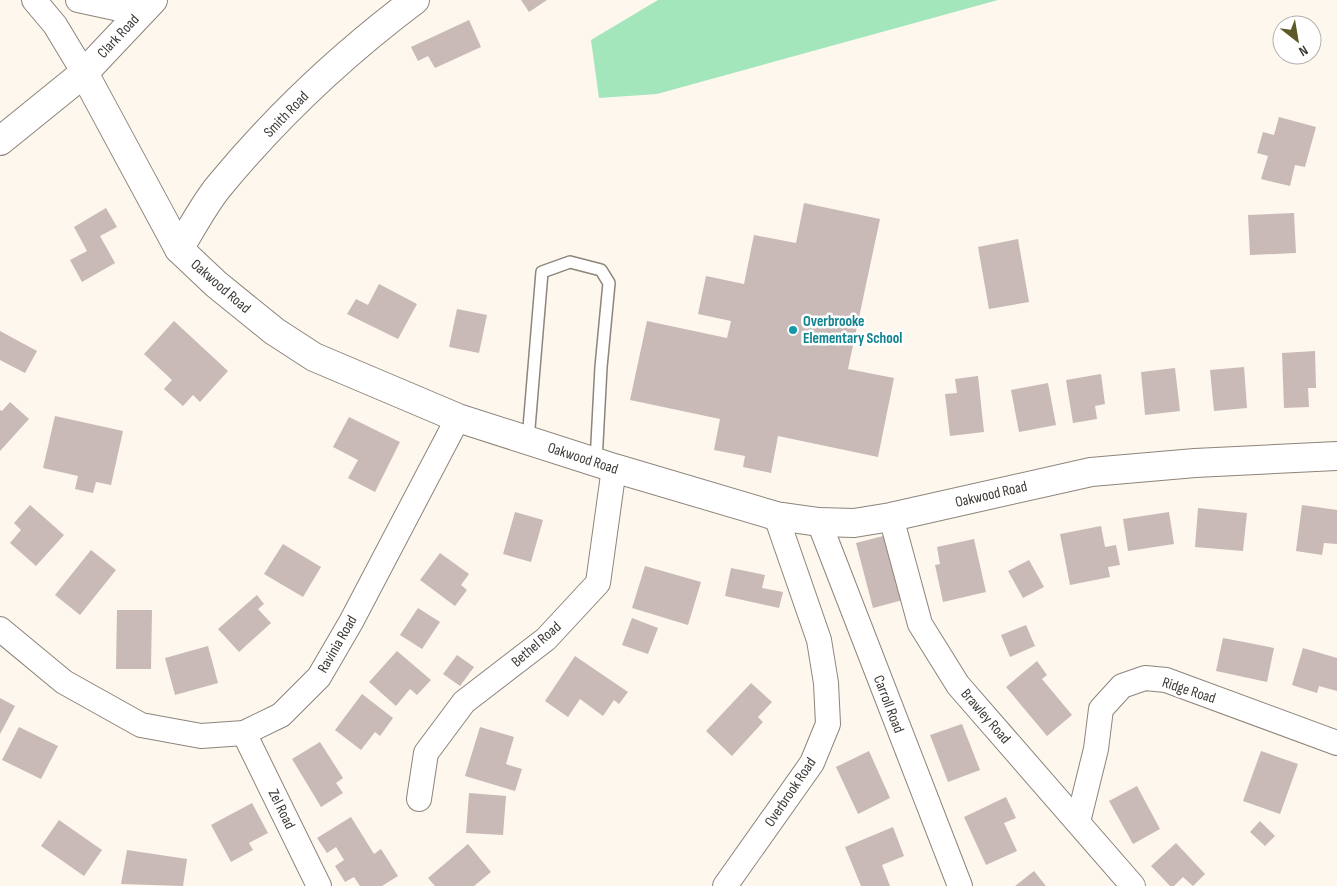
<svg xmlns="http://www.w3.org/2000/svg" width="1337" height="886" font-family="'Sofia Sans Condensed',sans-serif">
<style>
.green{fill:#a3e6bb}
.building{fill:#c9bab7}
.lines{fill:none;stroke-linecap:round;stroke-linejoin:round}
.lane-casing{stroke:#8d847b;stroke-width:14}
.street-casing{stroke:#8d847b;stroke-width:26}
.secondary-casing{stroke:#8d847b;stroke-width:30}
.lane{stroke:#fff;stroke-width:11}
.street{stroke:#fff;stroke-width:24}
.secondary{stroke:#fff;stroke-width:28}
.culture-dot{fill:#0f9aa8;stroke:#fff;stroke-width:2}
.labels{text-anchor:middle;stroke-width:5;stroke-linejoin:round;paint-order:stroke}
.street-label{font-size:15px;fill:#3e3a36;stroke:#fff}
.culture-label{font-size:15px;font-weight:bold;fill:#0d838f;stroke:#fff;text-anchor:start}
</style>
<rect width="100%" height="100%" fill="#fef7ee"/>
<path class="green" d="M658 0H998L657 94 599 98 591 40Z"/>
<g class="building">
<path d="M521 0H547L529 12Z"/>
<path d="M469 20 481 47 435 68 428 56 418 61 411 47Z"/>
<path d="M1279 117 1316 127 1305 167 1295 165 1290 186 1261 179 1268 156 1257 153 1263 132 1274 135Z"/>
<path d="M804 203 880 219 848 369 894 378 878 457 778 436 771 473 743 467 745 456 714 450 720 419 630 400 647 321 727 338 731 321 698 314 706 276 744 284 754 235 796 243Z"/>
<path d="M106 208 117 227 100 236 115 263 82 282 70 260 87 251 74 227Z"/>
<path d="M1294 213 1296 253 1250 255 1248 215Z"/>
<path d="M1018 239 1029 302 989 309 978 247Z"/>
<path d="M379 284 417 304 398 339 347 314 356 299 368 305Z"/>
<path d="M457 309 487 315 479 353 449 347Z"/>
<path d="M174 321 228 371 200 402 193 395 183 406 164 389 172 380 144 354Z"/>
<path d="M0 331 37 351 25 373 0 360Z"/>
<path d="M1315 351 1316 388H1308L1309 407 1284 408 1282 353Z"/>
<path d="M1244 367 1247 408 1214 411 1210 370Z"/>
<path d="M1175 368 1180 411 1145 415 1141 372Z"/>
<path d="M1101 374 1105 404 1095 406 1097 419 1073 423 1066 380Z"/>
<path d="M978 376 984 432 950 436 945 394 957 393 955 379Z"/>
<path d="M1048 383 1056 425 1019 432 1011 390Z"/>
<path d="M10 402 29 419 0 451V410L2 411Z"/>
<path d="M55 416 123 431 111 485 96 482 93 493 75 489 78 476 43 468Z"/>
<path d="M349 417 400 442 375 492 348 478 358 460 333 447Z"/>
<path d="M30 505 64 535 36 566 10 543 21 530 14 523Z"/>
<path d="M1302 505 1337 510V544L1324 543 1322 555 1296 551Z"/>
<path d="M1198 508 1247 513 1243 551 1195 547Z"/>
<path d="M515 512 543 520 531 562 503 554Z"/>
<path d="M1169 512 1174 544 1128 551 1123 519Z"/>
<path d="M1101 526 1105 547 1116 545 1120 565 1108 567 1110 577 1070 585 1060 534Z"/>
<path d="M887 535 903 600 873 608 856 543Z"/>
<path d="M974 539 986 592 943 602 935 565 940 564 937 547Z"/>
<path d="M283 544 321 567 303 597 264 574Z"/>
<path d="M91 550 116 570 80 615 55 595Z"/>
<path d="M440 553 469 574 461 585 467 590 455 606 420 580Z"/>
<path d="M1029 560 1044 587 1023 598 1008 571Z"/>
<path d="M645 566 701 582 688 625 632 608Z"/>
<path d="M731 568 765 575 762 588 783 592 779 608 725 596Z"/>
<path d="M257 595 264 604 258 609 271 623 239 652 218 629Z"/>
<path d="M418 608 440 622 422 649 400 635Z"/>
<path d="M117 610H152L151 669H116Z"/>
<path d="M632 618 658 628 648 654 622 645Z"/>
<path d="M1026 625 1035 646 1010 657 1001 635Z"/>
<path d="M1223 638 1274 648 1267 682 1216 671Z"/>
<path d="M208 646 218 683 175 695 165 658Z"/>
<path d="M1303 648 1337 658V691L1319 686 1317 693 1292 685Z"/>
<path d="M397 651 431 680 417 695 410 689 396 706 369 682Z"/>
<path d="M457 655 474 667 460 686 443 674Z"/>
<path d="M575 656 628 692 619 704 614 700 603 716 580 699 568 717 545 701Z"/>
<path d="M1037 661 1047 675 1042 679 1072 715 1047 736 1006 687Z"/>
<path d="M751 683 772 702 758 717 763 722 732 756 706 731Z"/>
<path d="M362 694 393 718 380 736 375 732 361 750 335 730Z"/>
<path d="M0 698 15 706 0 734Z"/>
<path d="M962 724 980 770 948 782 930 735Z"/>
<path d="M19 727 58 746 41 779 2 760Z"/>
<path d="M480 727 514 737 506 764 522 769 515 791 465 776Z"/>
<path d="M320 742 343 778 336 783 343 793 321 807 292 759Z"/>
<path d="M869 751 890 798 858 814 836 767Z"/>
<path d="M1261 751 1298 764 1280 814 1243 801Z"/>
<path d="M1137 786 1160 829 1133 844 1109 801Z"/>
<path d="M469 793 506 796 503 835 466 833Z"/>
<path d="M1006 797 1016 818 1004 823 1017 851 986 865 964 817Z"/>
<path d="M252 803 268 833 249 843 253 850 231 862 211 825Z"/>
<path d="M351 817 374 854 381 849 398 876 382 886H360L354 877 345 882 335 866 344 860 336 847 327 853 317 838Z"/>
<path d="M59 820 102 850 84 876 41 846Z"/>
<path d="M1260 821 1275 836 1265 846 1250 832Z"/>
<path d="M893 827 904 856 882 865 890 886H861L845 847Z"/>
<path d="M1176 843 1205 874 1193 886 1183 877 1174 886H1170L1151 866Z"/>
<path d="M468 844 491 872 474 886H435L428 878Z"/>
<path d="M127 850 187 859 183 886 121 884Z"/>
<path d="M1034 871 1046 886H1015Z"/>
</g>
<g class="lines">
<g class="lane-casing">
<path id="lane" d="M528 440 542 272 570 262 601 270 609 283 601 367 596 462"/>
</g>
<g class="street-casing">
<g id="street">
<path d="M34 0 55 25 84 73"/>
<path d="M78 0 138 13"/>
<path d="M891 517 920 624 958 685 1133 886"/>
<path d="M819 522 960 886"/>
<path d="M0 629 64 682 141 725 201 736 244 733 281 715 319 677 351 622 458 418"/>
<path d="M244 733 319 886"/>
<path d="M419 799 426 753 464 702 546 639 598 583 614 468"/>
<path d="M1078 822 1096 749 1101 709 1122 686 1145 678 1166 680 1337 743"/>
<path d="M725 886 812 763 828 724 826 683 819 640 776 516"/>
</g>
</g>
<g class="secondary-casing">
<g id="secondary">
<path d="M84 73 179 249 216 284 274 331 314 357 458 418 614 468 776 516 819 522 854 523 891 517 1091 472 1195 463 1337 456"/>
<path d="M0 141 84 73 153 0"/>
<path d="M179 249C192 228 204 204 220 185 277 116 343 54 415 0"/>
</g>
</g>
<use href="#lane" class="lane"/>
<use href="#street" class="street"/>
<use href="#secondary" class="secondary"/>
</g>
<circle class="culture-dot" cx="793" cy="330" r="5"/>
<g class="labels">
<g class="street-label">
<text transform="translate(118 36) rotate(-47)" y="5">Clark Road</text>
<text transform="translate(286 114) rotate(-46)" y="5">Smith Road</text>
<text transform="translate(221 286) rotate(41)" y="5">Oakwood Road</text>
<text transform="translate(583 458) rotate(18)" y="5">Oakwood Road</text>
<text transform="translate(991 494) rotate(-13)" y="5">Oakwood Road</text>
<text transform="translate(337 644) rotate(-60)" y="5">Ravinia Road</text>
<text transform="translate(536 644) rotate(-41)" y="5">Bethel Road</text>
<text transform="translate(1189 690) rotate(18)" y="5">Ridge Road</text>
<text transform="translate(889 704) rotate(69)" y="5">Carroll Road</text>
<text transform="translate(986 716) rotate(49)" y="5">Brawley Road</text>
<text transform="translate(790 792) rotate(-56)" y="5">Overbrook Road</text>
<text transform="translate(282 809) rotate(64)" y="5">Zel Road</text>
</g>
<g class="culture-label">
<text x="803" y="326">Overbrooke<tspan x="803" dy="17">Elementary School</tspan></text>
</g>
</g>
<g transform="translate(1297 40) rotate(149)"><circle r="24" fill="#ffffff" stroke="#b2b0af"/>
<path d="M0-4L9 19L0 12L-9 19Z" fill="#5d5a27"/>
<text y="-8" font-size="14" font-weight="bold" text-anchor="middle" fill="#3e3a36">N</text>
</g>
</svg>
